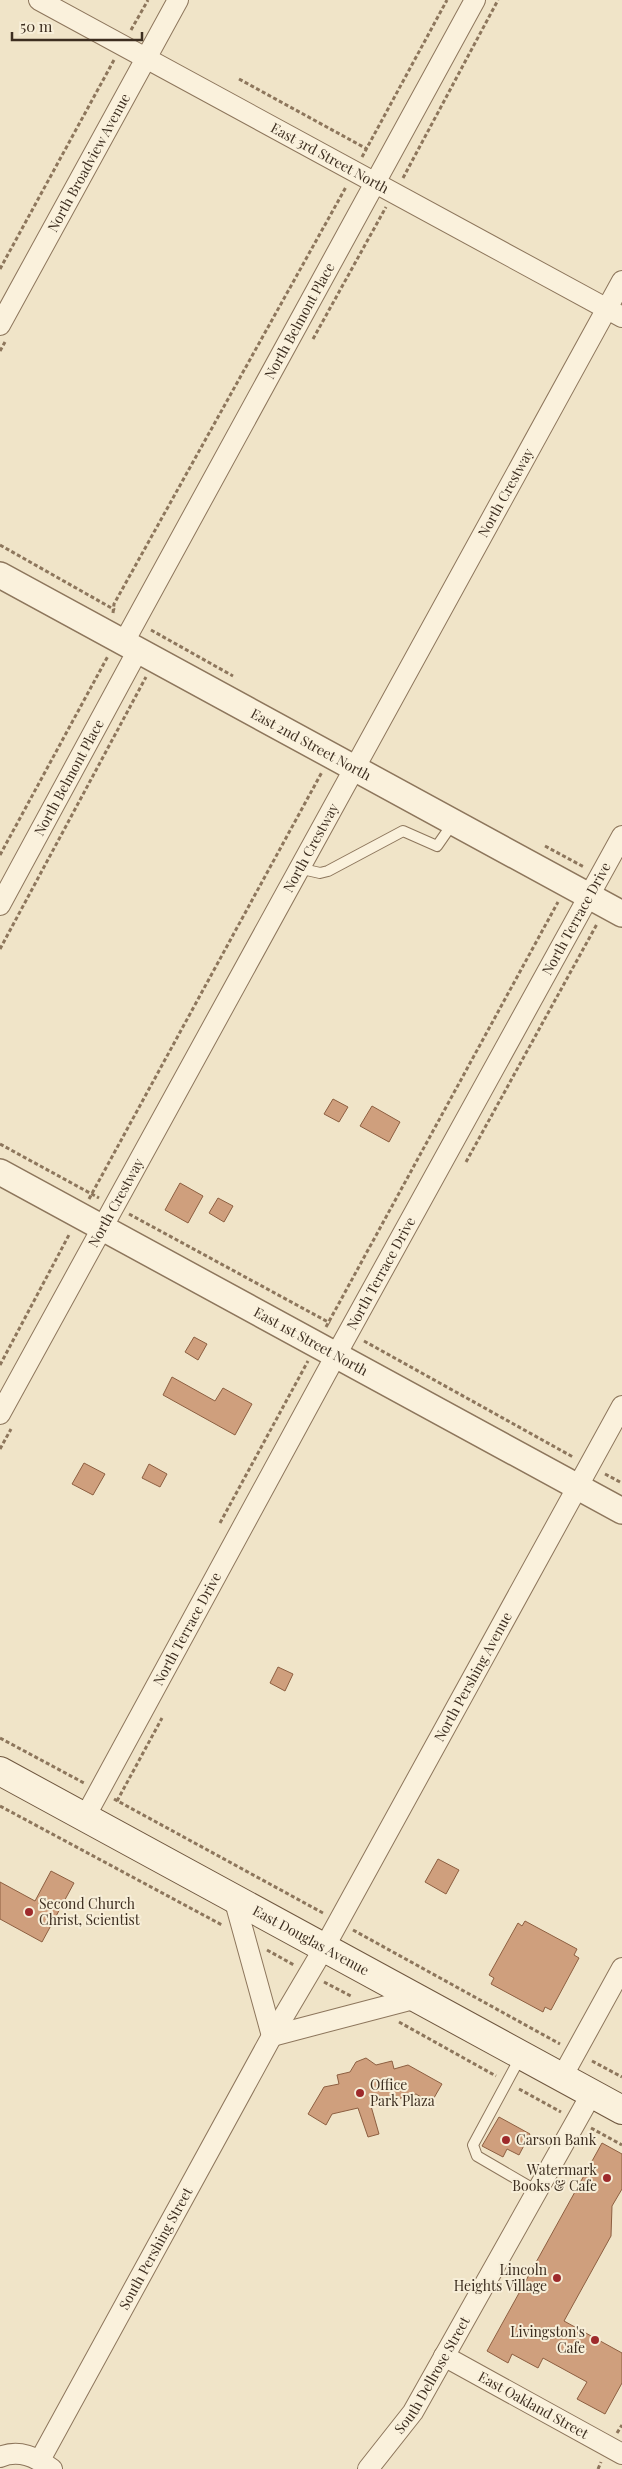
<svg xmlns="http://www.w3.org/2000/svg" width="622" height="2469" font-family="'Playfair Display',serif">
<style>
.building{fill:#cf9f7d;stroke:#8d5f41}
.lines{fill:none;stroke-linecap:round;stroke-linejoin:round}
.service-casing{stroke:#8d765c;stroke-width:12}
.minor-casing{stroke:#8d765c;stroke-width:22}
.tertiary-casing{stroke:#8d765c;stroke-width:28}
.secondary-casing{stroke:#6f573f;stroke-width:30}
.path{stroke:#8d765c;stroke-width:3;stroke-dasharray:4 2.5;stroke-linecap:butt}
.service{stroke:#faf1dc;stroke-width:10}
.minor{stroke:#faf1dc;stroke-width:20}
.tertiary{stroke:#faf1dc;stroke-width:25}
.secondary{stroke:#faf1dc;stroke-width:28}
.poi-dot{fill:#9e2a2b;stroke:#f7eed8;stroke-width:2}
.labels{text-anchor:middle;stroke-width:4;stroke-linejoin:round;paint-order:stroke}
.street-label{font-size:14px;fill:#3d2e20;stroke:#f7eed8}
.poi-label{font-size:14px;fill:#3d2e20;stroke:#f7eed8;text-anchor:start}
</style>
<rect width="100%" height="100%" fill="#f0e4c8"/>
<g class="building">
<path d="M333 1099 348 1107 339 1122 324 1114Z"/>
<path d="M372 1106 400 1122 389 1142 360 1126Z"/>
<path d="M180 1183 203 1196 188 1223 165 1210Z"/>
<path d="M218 1198 233 1206 224 1222 209 1213Z"/>
<path d="M194 1337 207 1344 198 1360 185 1352Z"/>
<path d="M172 1377 215 1401 223 1388 252 1404 235 1435 163 1395Z"/>
<path d="M84 1463 105 1474 93 1495 72 1484Z"/>
<path d="M149 1464 167 1474 160 1487 142 1478Z"/>
<path d="M278 1667 293 1674 285 1691 270 1683Z"/>
<path d="M438 1859 459 1870 446 1894 425 1882Z"/>
<path d="M51 1871 74 1883 42 1942 0 1919V1882L35 1901Z"/>
<path d="M525 1921 577 1949 574 1955 579 1958 551 2010 545 2007 543 2012 491 1984 494 1978 489 1975 518 1923 522 1926Z"/>
<path d="M366 2058 376 2065 392 2061 394 2069 408 2065 442 2084 431 2103 416 2094 371 2106 379 2134 368 2137 358 2108 332 2114 326 2125 308 2114 324 2087 339 2084 337 2075 350 2072 356 2062Z"/>
<path d="M499 2117 530 2134 519 2155 507 2149 503 2157 482 2146Z"/>
<path d="M602 2143 622 2154V2189L612 2206 611 2236 564 2321 622 2353V2383L605 2414 577 2399 587 2382 543 2358 538 2368 512 2354 508 2363 487 2351Z"/>
</g>
<g class="lines">
<g class="service-casing">
<g id="service">
<path d="M298 868 320 873 328 871 403 831 437 846 453 823"/>
<path d="M521 2056 473 2145 477 2156 537 2191"/>
</g>
</g>
<g class="minor-casing">
<g id="minor">
<path id="s1" d="M39 0 622 317"/>
<path id="s2" d="M0 325 178 0"/>
<path id="s3" d="M124 642 475 0"/>
<path id="s4" d="M0 905 138 650"/>
<path id="s5" d="M0 1414 622 281"/>
<path id="s6" d="M85 1817 336 1355 622 836"/>
<path d="M234 1898 272 2036 417 1998"/>
<path d="M562 2077 622 1968"/>
<path id="s7" d="M444 2356 622 2454"/>
<path d="M0 2457C19 2449 36 2457 52 2469"/>
<path id="s8" d="M40 2460 272 2036 324 1948 622 1406"/>
<path id="s9" d="M368 2469 413 2412 592 2093"/>
</g>
</g>
<g class="tertiary-casing">
<g id="tertiary">
<path id="s10" d="M0 575 622 914"/>
<path id="s11" d="M0 1172 622 1511"/>
</g>
</g>
<g class="secondary-casing">
<g id="secondary">
<path id="s12" d="M0 1771 622 2110"/>
</g>
</g>
<g class="path">
<path d="M131 30 148 0"/>
<path d="M239 79 367 149"/>
<path d="M362 157 447 0"/>
<path d="M403 178 498 0"/>
<path d="M0 269 114 60"/>
<path d="M313 339 386 207"/>
<path d="M0 351 5 342"/>
<path d="M0 545 115 610"/>
<path d="M113 613 114 604 346 187"/>
<path d="M151 630 233 676"/>
<path d="M545 846 584 867"/>
<path d="M0 855 108 656"/>
<path d="M0 949 146 677"/>
<path d="M0 1144 99 1198"/>
<path d="M466 1162 597 924"/>
<path d="M89 1199 322 772"/>
<path d="M129 1214 330 1323"/>
<path d="M326 1327 558 902"/>
<path d="M364 1341 573 1457"/>
<path d="M0 1365 70 1233"/>
<path d="M0 1449 11 1429"/>
<path d="M605 1474 622 1483"/>
<path d="M220 1523 308 1361"/>
<path d="M0 1738 84 1783"/>
<path d="M114 1799 323 1913"/>
<path d="M117 1801 162 1718"/>
<path d="M0 1806 222 1925"/>
<path d="M353 1930 560 2044"/>
<path d="M267 1950 294 1965"/>
<path d="M324 1982 351 1996"/>
<path d="M399 2022 496 2076"/>
<path d="M592 2061 622 2077"/>
<path d="M519 2089 561 2112"/>
<path d="M591 2128 622 2145"/>
<path d="M617 2433 622 2425"/>
<path d="M598 2469 601 2462"/>
</g>
<use href="#service" class="service"/>
<use href="#minor" class="minor"/>
<use href="#tertiary" class="tertiary"/>
<use href="#secondary" class="secondary"/>
</g>
<g class="poi-dot">
<circle cx="29" cy="1912" r="5"/>
<circle cx="360" cy="2093" r="5"/>
<circle cx="506" cy="2140" r="5"/>
<circle cx="607" cy="2178" r="5"/>
<circle cx="557" cy="2278" r="5"/>
<circle cx="595" cy="2340" r="5"/>
</g>
<g class="labels">
<g class="street-label">
<text dy="5" stroke="none"><textPath href="#s1" startOffset="331">East 3rd Street North</textPath></text>
<text dy="5" stroke="none"><textPath href="#s2" startOffset="185">North Broadview Avenue</textPath></text>
<text dy="5" stroke="none"><textPath href="#s3" startOffset="366">North Belmont Place</textPath></text>
<text dy="5" stroke="none"><textPath href="#s5" startOffset="1051">North Crestway</textPath></text>
<text dy="5" stroke="none"><textPath href="#s10" startOffset="354">East 2nd Street North</textPath></text>
<text dy="5" stroke="none"><textPath href="#s4" startOffset="145">North Belmont Place</textPath></text>
<text dy="5" stroke="none"><textPath href="#s5" startOffset="646">North Crestway</textPath></text>
<text dy="5" stroke="none"><textPath href="#s6" startOffset="1024">North Terrace Drive</textPath></text>
<text dy="5" stroke="none"><textPath href="#s5" startOffset="241">North Crestway</textPath></text>
<text dy="5" stroke="none"><textPath href="#s6" startOffset="619">North Terrace Drive</textPath></text>
<text dy="5" stroke="none"><textPath href="#s11" startOffset="354">East 1st Street North</textPath></text>
<text dy="5" stroke="none"><textPath href="#s6" startOffset="214">North Terrace Drive</textPath></text>
<text dy="5" stroke="none"><textPath href="#s8" startOffset="895">North Pershing Avenue</textPath></text>
<text dy="5" stroke="none"><textPath href="#s12" startOffset="354">East Douglas Avenue</textPath></text>
<text dy="5" stroke="none"><textPath href="#s8" startOffset="241">South Pershing Street</textPath></text>
<text dy="5" stroke="none"><textPath href="#s9" startOffset="114">South Dellrose Street</textPath></text>
<text dy="5" stroke="none"><textPath href="#s7" startOffset="102">East Oakland Street</textPath></text>
</g>
<g class="poi-label">
<text x="39" y="1909">Second Church<tspan x="39" dy="16">Christ, Scientist</tspan></text>
<text x="370" y="2090">Office<tspan x="370" dy="16">Park Plaza</tspan></text>
<text x="516" y="2145">Carson Bank</text>
<text x="597" y="2175" text-anchor="end">Watermark<tspan x="597" dy="16">Books &amp; Cafe</tspan></text>
<text x="547" y="2275" text-anchor="end">Lincoln<tspan x="547" dy="16">Heights Village</tspan></text>
<text x="585" y="2337" text-anchor="end">Livingston's<tspan x="585" dy="16">Cafe</tspan></text>
</g>
</g>
<path d="M12 32v8h130v-8" fill="none" stroke="#3d2e20" stroke-width="2.5"/>
<text x="20" y="32" font-size="15" fill="#3d2e20" stroke="#f7eed8" stroke-width="4" paint-order="stroke">50 m</text>
</svg>
